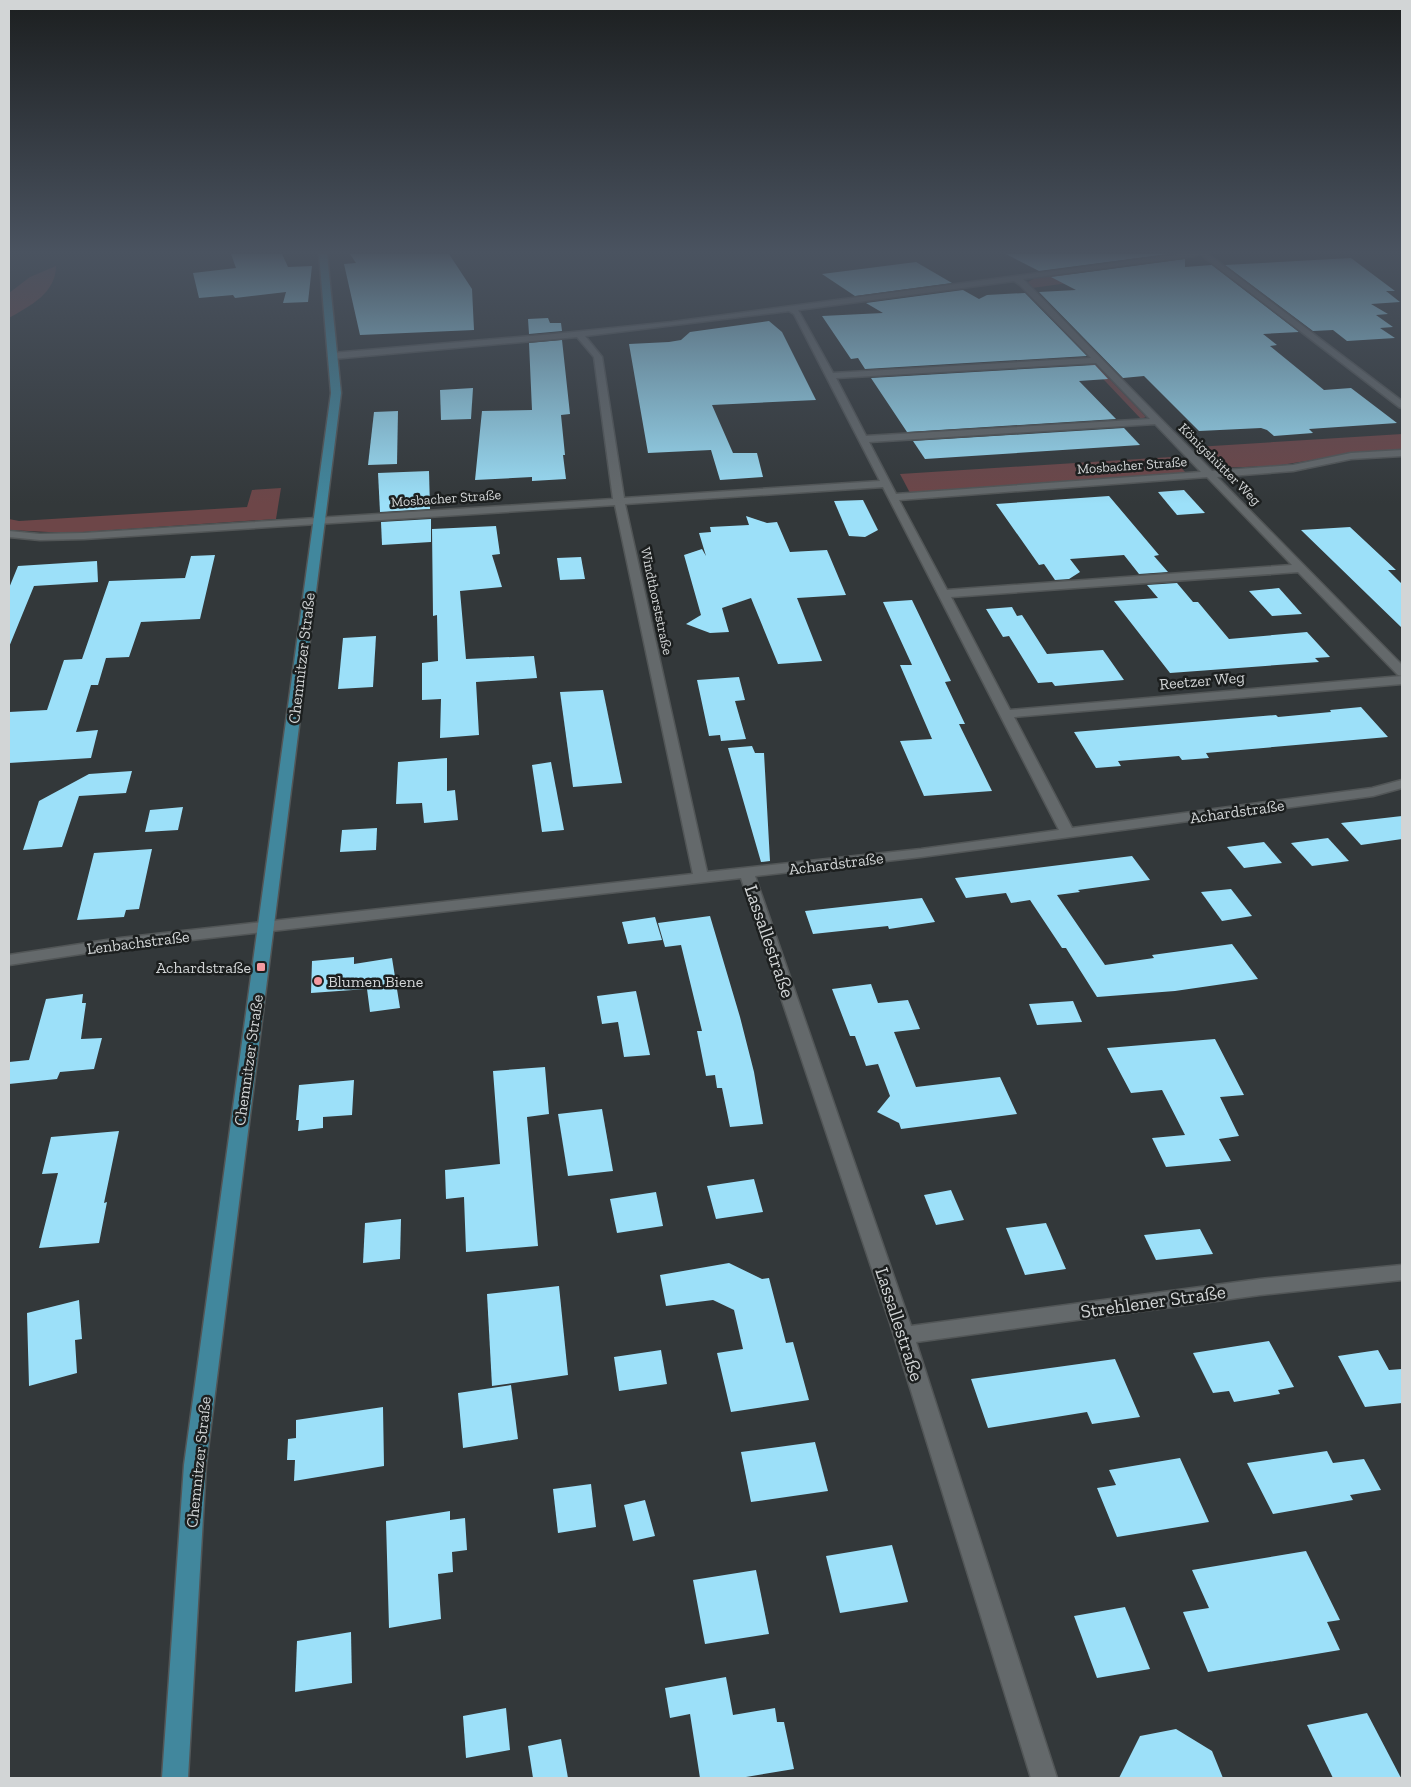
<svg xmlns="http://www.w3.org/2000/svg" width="1411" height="1787" font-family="'Zilla Slab',serif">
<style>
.green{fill:#6d4648}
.building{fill:#9ce0f9}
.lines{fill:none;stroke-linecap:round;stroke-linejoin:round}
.minor-casing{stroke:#525657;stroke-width:3}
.major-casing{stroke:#525657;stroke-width:3}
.minor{fill:#64696b;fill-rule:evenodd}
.major{fill:#41879d;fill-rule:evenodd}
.poi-dot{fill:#f49aa0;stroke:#1c1f1f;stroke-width:2}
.labels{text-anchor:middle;stroke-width:5;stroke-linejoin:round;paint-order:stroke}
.far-street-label{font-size:14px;fill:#d2d5d6;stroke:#1c1f1f}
.street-label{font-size:16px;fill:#d2d5d6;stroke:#1c1f1f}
.poi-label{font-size:16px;fill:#d2d5d6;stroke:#1c1f1f;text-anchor:end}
.near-street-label{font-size:19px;fill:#d2d5d6;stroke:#1c1f1f}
</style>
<rect width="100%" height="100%" fill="#33383a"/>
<g class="green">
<path d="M56 266C56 293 30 306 9 318V293L30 277Z"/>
<path d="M1070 273 1083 281 1032 288 1028 282 1035 278Z"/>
<path d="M1088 363 1095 364 1146 417 1141 419Z"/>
<path d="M1402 434V449L1356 453 1275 466 1216 468 1196 447Z"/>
<path d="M1171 457 1187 474 914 494 910 493 900 474Z"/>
<path d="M281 488 276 519 68 533 9 530V519L19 521 247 507 252 490Z"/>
</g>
<g class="building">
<path d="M231 254H282L288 267 312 266 308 302 283 303 286 292 235 298 233 295 199 298 193 273 236 268Z"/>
<path d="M350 254H449L472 289 474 330 360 335 344 264 356 263Z"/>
<path d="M1006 254H1168L1039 271Z"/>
<path d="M1351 258 1395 291H1386L1400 302 1371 304 1388 314 1376 315 1393 327 1380 328 1395 338 1347 341 1333 330 1313 331 1225 265Z"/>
<path d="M1185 259V267L1212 265 1299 332 1263 334 1277 345 1270 346 1324 390 1351 388 1397 423 1309 429 1313 433 1274 436 1267 430 1261 428 1199 431 1144 376 1123 378 1039 292 1076 290 1051 277Z"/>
<path d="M916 262 952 283 855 296 822 274Z"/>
<path d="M963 290 979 299 987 295 1025 293 1087 356 865 369 858 358 851 359 822 316 883 313 866 303Z"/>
<path d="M548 318 550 323H561L562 331 529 334 528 319Z"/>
<path d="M769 321 782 332 816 400 712 405 733 453H757L763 477 720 480 711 450 648 453 629 344 669 342 681 340 690 332Z"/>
<path d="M562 340 570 414 561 415 565 455H563L566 479 532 481V477L475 480 482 411 532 410 529 343Z"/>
<path d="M1095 365 1108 379 1079 381 1116 419 907 432 871 378Z"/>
<path d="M473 388 471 419 441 420 440 390Z"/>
<path d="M398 411 397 464 368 465 374 412Z"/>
<path d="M1124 428 1140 445 925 459 913 441Z"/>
<path d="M429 471 430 509 380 512 378 473Z"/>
<path d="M1184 490 1205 513 1177 515 1158 492Z"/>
<path d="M1109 496 1159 555 1154 556 1168 572 1139 574 1124 555 1070 559 1080 572 1069 579 1055 580 1044 564 1039 565 996 504Z"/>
<path d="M863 500 878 530 865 537 849 536 834 501Z"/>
<path d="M746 516 767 523 777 522 790 552 827 550 846 595 797 598 822 661 778 664 751 598 722 608 729 632 710 633 686 624 701 615 684 555 702 549 706 556 699 533 711 532 710 527 749 525Z"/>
<path d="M431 519V542L382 545 381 522Z"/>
<path d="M496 526 500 554 492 555 502 587 460 591 466 659 534 656 537 678 476 682 479 735 440 738 441 699 422 700V663L438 661 437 615 433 616 432 529Z"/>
<path d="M1350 527 1396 570H1388L1402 584V628L1301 530Z"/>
<path d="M215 555 200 619 141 622 129 657 106 658 98 685H91L76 732 98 730 91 758 9 763V712L47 710 64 660 82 659 109 581 185 578 191 556Z"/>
<path d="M581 557 585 579 560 580 557 558Z"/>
<path d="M97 561 98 582 34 586 9 647V588L18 566Z"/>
<path d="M1177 583 1193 602H1198L1229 639 1307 632 1330 657 1315 658 1319 662 1170 673 1114 601 1158 598 1147 585Z"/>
<path d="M1279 588 1302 614 1272 616 1249 591Z"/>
<path d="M912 600 951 681 945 682 965 724H959L992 791 924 796 900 741 932 739 900 665H912L883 602Z"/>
<path d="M1012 607 1017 616 1022 615 1047 654 1103 650 1124 680 1055 686 1052 682 1038 683 1009 636 1003 637 986 609Z"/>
<path d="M376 636 373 687 338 689 343 638Z"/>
<path d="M739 677 745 700 735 701 746 739 721 741 720 735 709 736 697 680Z"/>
<path d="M603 690 622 783 573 787 560 692Z"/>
<path d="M1361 707 1388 737 1206 753 1209 758 1182 760 1179 756 1118 761 1121 766 1096 768 1074 732 1276 715 1278 717 1331 712 1330 710Z"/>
<path d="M752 746 755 753H764L770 861 761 862 728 748Z"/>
<path d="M447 758V791L455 790 458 820 424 823 422 803 396 804 398 762Z"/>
<path d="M551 762 564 830 542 832 532 765Z"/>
<path d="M132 771 126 793 79 796 62 847 23 850 39 801 89 774Z"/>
<path d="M183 807 178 830 145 832 150 810Z"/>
<path d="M1402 816V839L1361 845 1341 823Z"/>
<path d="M377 828 376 850 340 852 342 830Z"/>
<path d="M1328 838 1349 861 1312 866 1291 843Z"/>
<path d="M1264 842 1282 863 1244 868 1227 847Z"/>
<path d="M152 849 139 909 126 910 124 917 77 920 94 853Z"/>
<path d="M1132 856 1150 880 1078 890 1080 892 1057 895 1105 965 1154 958 1152 955 1232 944 1258 979 1175 991 1097 997 1066 948H1062L1030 900 1011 903 1006 893 966 898 955 878Z"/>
<path d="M1231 889 1252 916 1222 921 1201 892Z"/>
<path d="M922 898 935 922 889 929 888 926 813 934 805 911Z"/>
<path d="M710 916 740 1017 754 1072 763 1124 730 1127 722 1088H717L715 1075 706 1076 697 1031H702L681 945 665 947 658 923Z"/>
<path d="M655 917 662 940 628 944 622 922Z"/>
<path d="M354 957V964L392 958 400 1008 370 1012 367 989 311 993 312 961Z"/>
<path d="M871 984 878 1003 908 1000 920 1029 894 1032 916 1087 1000 1077 1017 1114 901 1129 899 1123 877 1112 890 1096 878 1064 866 1066 855 1036H850L832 989Z"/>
<path d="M636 991 650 1055 624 1057 618 1022 602 1024 597 996Z"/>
<path d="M83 994 82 1003H86L81 1039 102 1038 94 1069 60 1072 57 1079 9 1084V1062L29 1060 46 999Z"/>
<path d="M1073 1001 1082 1022 1037 1025 1029 1004Z"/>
<path d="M1215 1039 1244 1095 1220 1097 1239 1136 1219 1139 1231 1161 1166 1167 1152 1138 1185 1135 1162 1090 1131 1093 1107 1048Z"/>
<path d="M545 1067 549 1114 527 1117 538 1246 466 1252 464 1197 446 1199 445 1170 500 1164 493 1071Z"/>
<path d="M354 1080 352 1115 323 1117V1128L298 1131 299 1120H296L299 1085Z"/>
<path d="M602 1109 613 1171 568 1176 558 1114Z"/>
<path d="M119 1131 104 1203 107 1202 99 1243 39 1248 58 1173 42 1174 51 1137Z"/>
<path d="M754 1179 763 1212 716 1219 707 1186Z"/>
<path d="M951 1190 964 1220 936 1225 924 1195Z"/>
<path d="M656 1192 663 1226 617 1233 610 1199Z"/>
<path d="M401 1219 400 1259 363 1263 365 1223Z"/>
<path d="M1046 1223 1066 1269 1025 1275 1006 1228Z"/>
<path d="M1200 1229 1213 1254 1156 1260 1144 1235Z"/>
<path d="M729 1263 762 1279 769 1278 786 1343 793 1342 809 1400 731 1412 717 1353 743 1349 734 1310 713 1300 666 1306 660 1275Z"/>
<path d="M559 1286 568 1375 492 1386 487 1294Z"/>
<path d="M79 1300 82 1339 75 1340 77 1373 29 1386 27 1313Z"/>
<path d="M1269 1341 1294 1387 1278 1390 1280 1394 1234 1402 1229 1391 1213 1393 1193 1353Z"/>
<path d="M661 1350 667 1384 619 1391 614 1357Z"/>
<path d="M1378 1350 1389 1370 1402 1369V1403L1365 1407 1338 1356Z"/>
<path d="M1115 1359 1140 1417 1092 1424 1087 1412 988 1428 971 1379Z"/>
<path d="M511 1385 518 1439 463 1448 458 1393Z"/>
<path d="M383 1407 384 1466 294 1481 295 1460H287L288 1439 296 1438V1420Z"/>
<path d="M815 1442 828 1491 751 1502 741 1452Z"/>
<path d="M1327 1451 1333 1463 1364 1459 1381 1490 1350 1495 1353 1500 1273 1514 1247 1463Z"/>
<path d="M1180 1458 1209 1522 1117 1537 1097 1488 1116 1485 1109 1470Z"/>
<path d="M591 1484 596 1527 558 1533 553 1489Z"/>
<path d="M645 1500 655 1536 633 1541 624 1505Z"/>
<path d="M450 1511V1520L465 1518 467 1550 452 1552 453 1572 438 1574 441 1619 389 1628 386 1521Z"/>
<path d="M892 1545 908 1602 840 1613 826 1556Z"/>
<path d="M1306 1551 1340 1620 1327 1622 1340 1650 1208 1672 1183 1612 1209 1608 1192 1570Z"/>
<path d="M756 1570 769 1634 705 1644 693 1580Z"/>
<path d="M1125 1607 1150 1669 1097 1678 1074 1616Z"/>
<path d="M351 1632 352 1683 295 1692 297 1641Z"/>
<path d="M726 1677 733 1715 775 1708 777 1722H784L794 1769 740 1778H700L690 1714 670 1718 665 1688Z"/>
<path d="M506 1708 510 1750 466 1758 463 1716Z"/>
<path d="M1367 1713 1401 1778H1333L1307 1725Z"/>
<path d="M1176 1729 1212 1751 1223 1778H1119L1140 1736Z"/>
<path d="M561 1739 568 1778H533L528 1746Z"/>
</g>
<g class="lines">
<g class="minor-casing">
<g id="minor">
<path d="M1180 254H1199L1195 256 1023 279 1212 471 1293 465 1351 453 1402 450V456L1351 459 1293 471 1217 477 1402 665V676L1398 675 1298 572 951 597 1010 710 1402 676V684L1014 717 1072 828 1372 788 1402 780V788L1373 796 921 857 755 876 911 1326 1260 1279 1402 1265V1280L1260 1295 916 1342 1057 1778H1031L890 1323 741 878 120 948 9 965V955L120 938 693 874 615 505 84 539 40 540 9 537V531L40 534 84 533 613 499 594 357 577 337 332 359 328 356 332 353 554 334 672 322ZM1014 281 1020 285 1091 358 833 373 798 310ZM789 311 794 314 880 481 624 498 602 357 585 336ZM1096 363 1150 419 866 436 836 378ZM1155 424 1201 472 896 494 869 442ZM1207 477 1292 565 947 590 899 500ZM883 487 1059 830 921 849 707 872 625 504Z"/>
<path d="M1200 254H1208L1402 401V408L1399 407Z"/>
</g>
</g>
<g class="major-casing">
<path id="major" d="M319 254H327L341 393 206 1465 188 1778H162L184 1465 331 393Z"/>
</g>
<use href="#minor" class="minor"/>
<use href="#major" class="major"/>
</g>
<linearGradient id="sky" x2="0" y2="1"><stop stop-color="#1c1f20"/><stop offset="0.5" stop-color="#4a5360"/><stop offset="1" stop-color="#4a5360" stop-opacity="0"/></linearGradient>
<rect width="1411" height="504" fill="url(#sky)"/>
<g class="poi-dot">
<rect x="256" y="962" width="10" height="10" rx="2.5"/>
<circle cx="318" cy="981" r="5"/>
</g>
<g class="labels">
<g class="far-street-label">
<text transform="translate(1220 464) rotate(45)" y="5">Königshütter Weg</text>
<text transform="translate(1132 465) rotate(-4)" y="5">Mosbacher Straße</text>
<text transform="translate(446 498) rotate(-4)" y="5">Mosbacher Straße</text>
<text transform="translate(657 601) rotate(78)" y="5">Windthorststraße</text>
</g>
<g class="street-label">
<text transform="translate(301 658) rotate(-83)" y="6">Chemnitzer Straße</text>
<text transform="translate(1202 680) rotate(-5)" y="6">Reetzer Weg</text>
<text transform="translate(1237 811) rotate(-8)" y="6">Achardstraße</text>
<text transform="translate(836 863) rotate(-7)" y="6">Achardstraße</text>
<text transform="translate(138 942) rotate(-7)" y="6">Lenbachstraße</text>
<text transform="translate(248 1060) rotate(-82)" y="6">Chemnitzer Straße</text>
<text transform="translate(198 1462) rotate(-84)" y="6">Chemnitzer Straße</text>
</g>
<g class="poi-label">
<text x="251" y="973">Achardstraße</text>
<text x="328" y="987" text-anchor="start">Blumen Biene</text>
</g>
<g class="near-street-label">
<text transform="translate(770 941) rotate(71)" y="7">Lassallestraße</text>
<text transform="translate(1153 1301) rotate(-8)" y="7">Strehlener Straße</text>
<text transform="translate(900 1324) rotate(72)" y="7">Lassallestraße</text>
</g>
</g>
<rect width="1411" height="1787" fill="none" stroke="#d2d5d6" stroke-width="20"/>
</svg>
